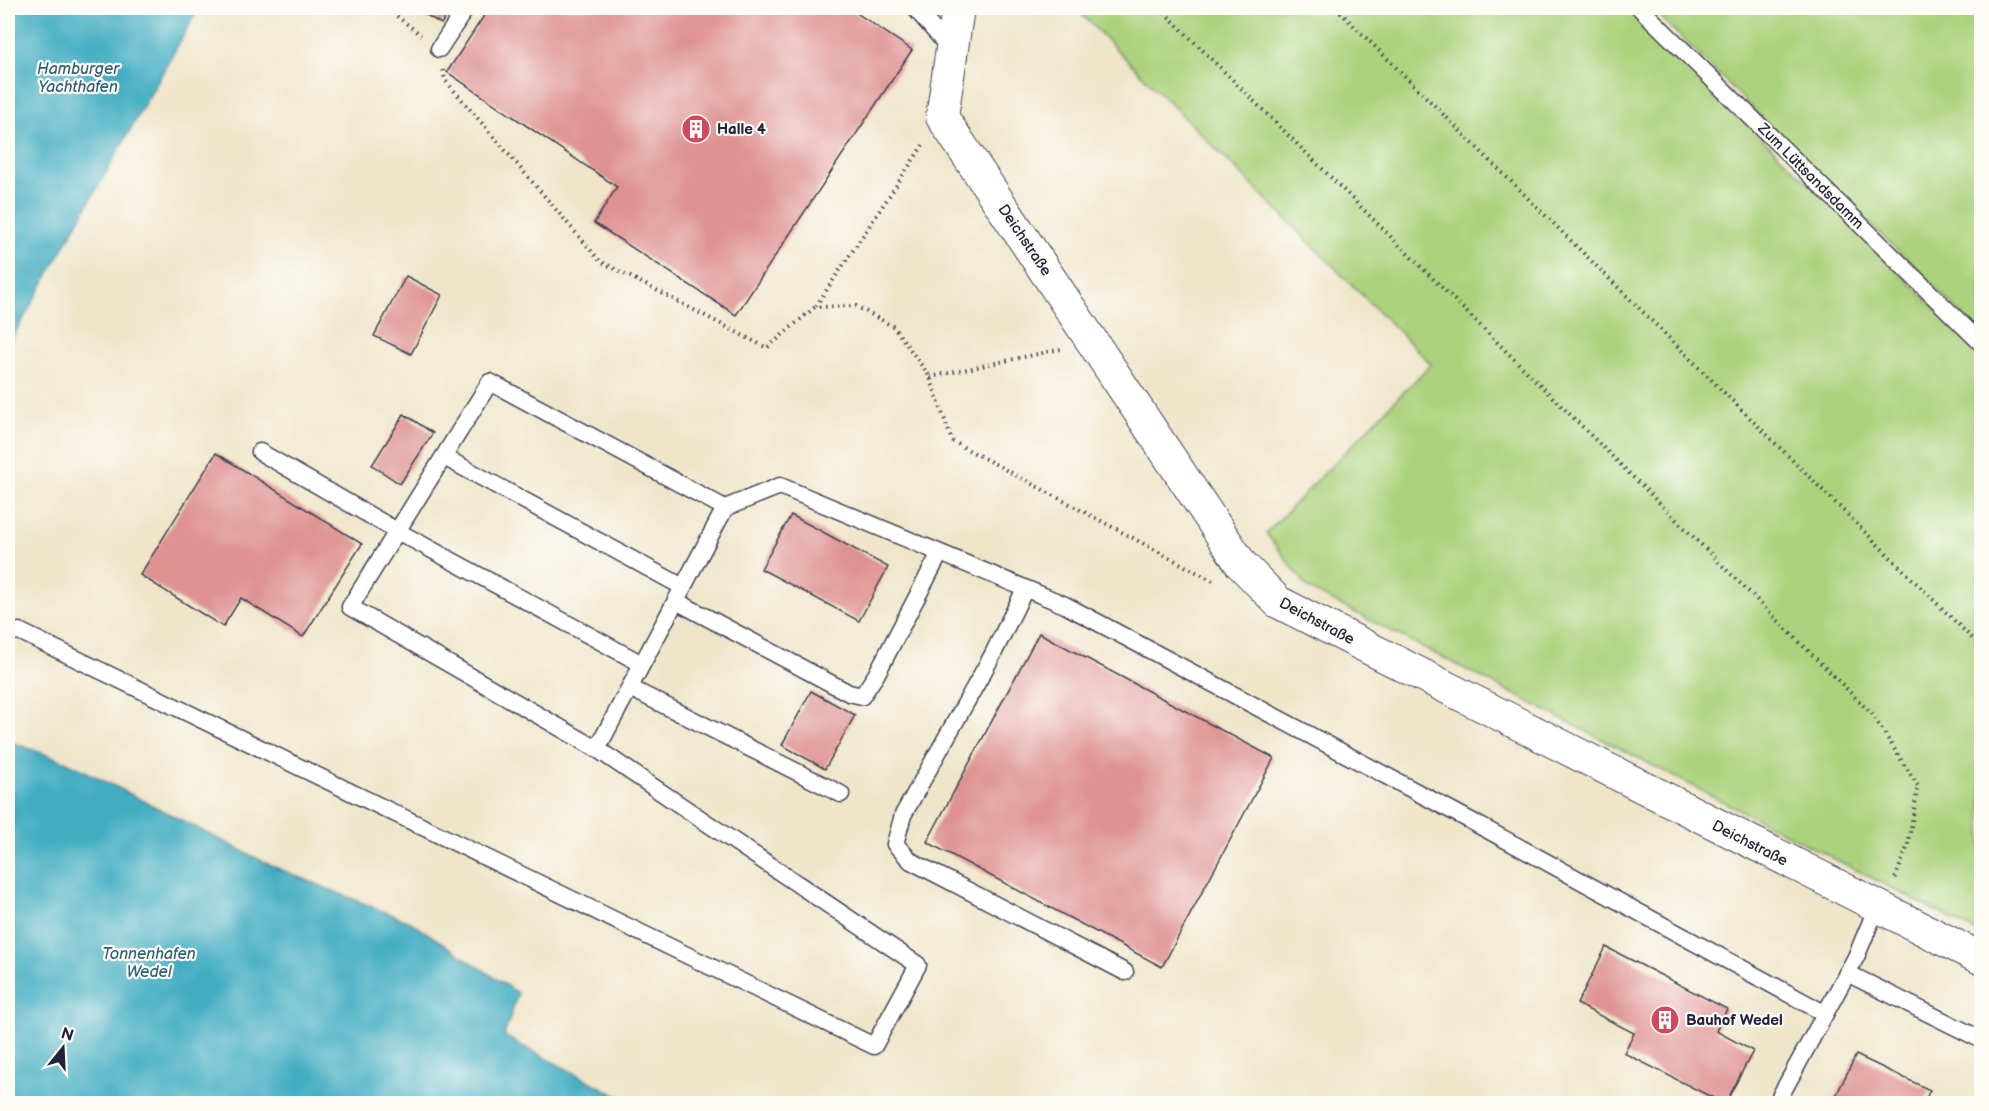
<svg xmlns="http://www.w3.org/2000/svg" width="1989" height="1111" font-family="'Balsamiq Sans',sans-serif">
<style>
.green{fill:#abd27c;stroke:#667a5c;stroke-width:1.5}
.water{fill:#43adc2;stroke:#32687e;stroke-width:1.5}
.building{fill:#de9291}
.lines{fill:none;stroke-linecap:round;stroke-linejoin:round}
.lane-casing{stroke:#413f50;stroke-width:19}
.street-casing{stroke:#413f50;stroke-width:34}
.path{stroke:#413f50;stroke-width:4;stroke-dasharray:1.5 4.5;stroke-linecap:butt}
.lane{stroke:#fff;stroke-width:16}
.street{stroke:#fff;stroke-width:32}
.labels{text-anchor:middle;stroke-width:4.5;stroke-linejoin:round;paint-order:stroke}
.poi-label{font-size:15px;font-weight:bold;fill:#22223b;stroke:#fdfcf7;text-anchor:start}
.street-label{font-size:15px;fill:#22223b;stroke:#fdfcf7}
.water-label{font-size:16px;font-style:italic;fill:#316178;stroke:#fdfcf7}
</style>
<rect width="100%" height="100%" fill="#fdfcf7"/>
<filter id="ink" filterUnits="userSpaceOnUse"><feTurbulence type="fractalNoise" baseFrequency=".0167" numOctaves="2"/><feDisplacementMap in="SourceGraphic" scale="12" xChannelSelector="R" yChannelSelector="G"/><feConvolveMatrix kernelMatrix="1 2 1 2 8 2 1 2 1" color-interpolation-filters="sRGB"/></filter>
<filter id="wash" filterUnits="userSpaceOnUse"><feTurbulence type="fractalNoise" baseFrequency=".008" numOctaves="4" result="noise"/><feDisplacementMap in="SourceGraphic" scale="24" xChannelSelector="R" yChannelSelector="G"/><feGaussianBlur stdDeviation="1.35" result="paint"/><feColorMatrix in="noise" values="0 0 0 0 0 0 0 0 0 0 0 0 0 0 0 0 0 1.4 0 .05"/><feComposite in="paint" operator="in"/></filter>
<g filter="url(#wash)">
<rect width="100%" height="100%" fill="#efe6ca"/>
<g class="green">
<path d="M1075 8H1630L1981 353V934L1309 589 1266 533 1431 364Z"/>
<path d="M1651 8H1981V333Z"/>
</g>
<g class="water">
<path d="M8 8H199L8 346Z"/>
<path d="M8 741 67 762 272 866 412 923 518 993 504 1036 631 1103H8Z"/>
</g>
<g id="blocks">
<g class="building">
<path d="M415 8H452L441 24Z"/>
<path d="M489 8H849L912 50 736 315 594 223 617 187 447 72Z"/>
<path d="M406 276 442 295 411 354 374 336Z"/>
<path d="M404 414 433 433 400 484 372 465Z"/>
<path d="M216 453 362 544 303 637 241 598 223 627 140 575Z"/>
<path d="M791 515 888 567 859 621 761 569Z"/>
<path d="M1039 633 1274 758 1162 967 927 842Z"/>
<path d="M811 691 855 715 825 769 782 745Z"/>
<path d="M1606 947 1727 1009 1716 1031 1753 1051 1725 1104 1624 1053 1634 1033 1577 1004Z"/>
<path d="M1856 1055 1930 1090 1923 1104H1832Z"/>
</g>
</g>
</g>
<g filter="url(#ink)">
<use href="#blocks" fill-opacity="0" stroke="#413f50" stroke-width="1.5"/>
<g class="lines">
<g class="lane-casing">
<g id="lane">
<path d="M915 8 952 51"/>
<path d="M1640 8 1982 344"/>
<path d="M439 49 466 8"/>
<path d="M260 452 397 531 642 664"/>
<path d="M444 457 683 587"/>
<path d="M1025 589 992 656 903 815 895 844 911 861 1125 972"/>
<path d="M676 601 849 693 862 696 876 675 940 553"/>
<path d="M8 633 19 631 874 1046 918 965 597 749 350 607 490 382 725 508"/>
<path d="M630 688 841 794"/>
<path d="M597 749 725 508 780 486 1065 605 1460 815 1824 1013"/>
<path d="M1847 973 1982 1040"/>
<path d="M1776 1104 1856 957 1877 907"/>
</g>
</g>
<g class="street-casing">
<path id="street" d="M958 8 942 117 1241 564 1278 602 1982 959"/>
</g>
<g class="path">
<path d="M389 8V10L421 35"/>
<path d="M1160 8 1872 714 1918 786 1908 845 1895 879"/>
<path d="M1336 8 1982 648"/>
<path d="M443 70 445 80 600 261 767 348 815 307 856 306 894 327 930 377 952 441 1213 581"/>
<path d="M816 306 923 145"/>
<path d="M930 377 1061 349"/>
</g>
<use href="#lane" class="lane"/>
<use href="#street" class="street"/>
</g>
</g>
<defs>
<g id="building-disc" transform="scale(1.5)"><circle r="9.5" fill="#d1495b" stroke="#fdfcf7"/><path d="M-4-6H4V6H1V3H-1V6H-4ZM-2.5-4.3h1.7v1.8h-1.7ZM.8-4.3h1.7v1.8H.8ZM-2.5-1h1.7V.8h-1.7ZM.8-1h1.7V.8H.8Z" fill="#fff"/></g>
</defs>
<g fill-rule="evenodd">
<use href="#building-disc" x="696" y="129"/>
<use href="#building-disc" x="1665" y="1020"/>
</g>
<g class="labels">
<g class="poi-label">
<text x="717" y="134">Halle 4</text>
<text x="1686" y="1025">Bauhof Wedel</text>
</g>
<g class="street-label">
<text transform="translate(1811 176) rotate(45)" y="5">Zum Lüttsandsdamm</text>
<text transform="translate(1025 240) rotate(56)" y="5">Deichstraße</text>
<text transform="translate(1317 621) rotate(28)" y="5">Deichstraße</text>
<text transform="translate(1750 843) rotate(27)" y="5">Deichstraße</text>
</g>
<g class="water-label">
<text x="78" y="74">Hamburger<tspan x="78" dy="18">Yachthafen</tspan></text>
<text x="149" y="959">Tonnenhafen<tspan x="149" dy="18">Wedel</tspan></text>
</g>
</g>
<rect width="1989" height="1111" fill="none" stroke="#fdfcf7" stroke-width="30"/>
<g transform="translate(63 1048) rotate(18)" stroke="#fdfcf7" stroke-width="4.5" paint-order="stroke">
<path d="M0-4.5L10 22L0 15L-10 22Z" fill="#22223b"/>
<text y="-9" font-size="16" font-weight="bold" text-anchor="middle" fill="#22223b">N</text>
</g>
</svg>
